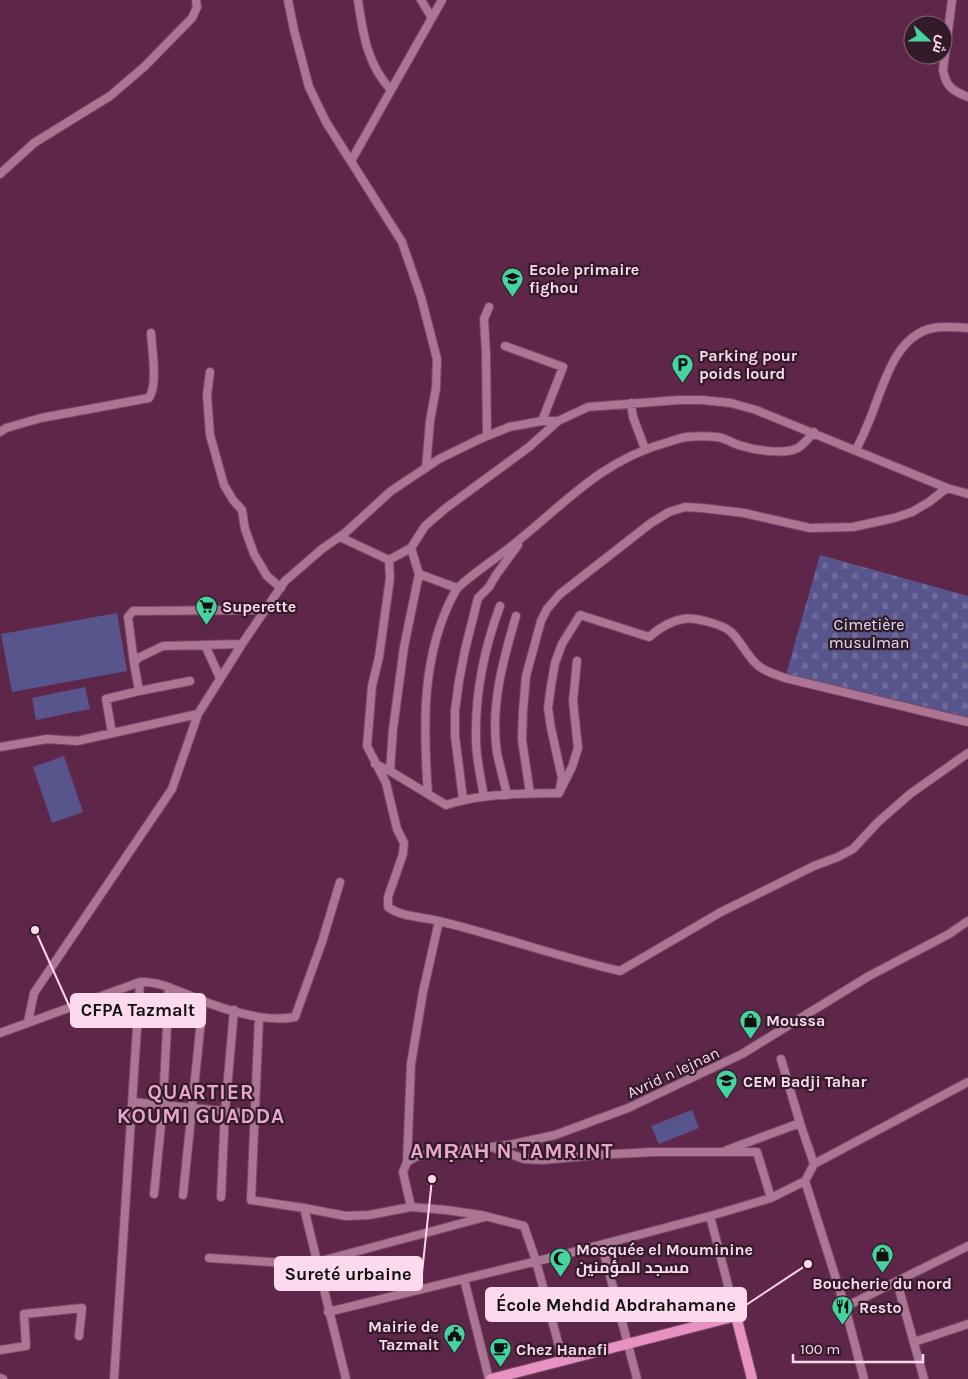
<svg xmlns="http://www.w3.org/2000/svg" width="968" height="1379" font-family="Karla,Cairo,sans-serif">
<style>
.cemetery{fill:url(#cemetery-stones)}
.pitch{fill:#57558b}
.lines{fill:none;stroke-linecap:round;stroke-linejoin:round}
.minor-casing{stroke:#7a4766;stroke-width:10}
.secondary-casing{stroke:#7a4766;stroke-width:12}
.minor{stroke:#ab7594;stroke-width:8}
.secondary{stroke:#e892c4;stroke-width:10}
.labels{text-anchor:middle;stroke-width:4.5;stroke-linejoin:round;paint-order:stroke}
.poi-label{font-size:16px;font-weight:bold;fill:#fcd9ec;stroke:#341b2a;text-anchor:start}
.park-label{font-size:16px;fill:#dfe0f6;stroke:#341b2a}
.street-label{font-size:16px;fill:#fcd9ec;stroke:#341b2a}
.district-label{font-size:21px;font-weight:bold;letter-spacing:1px;fill:#e9a6cc;stroke:#341b2a}
.leader{fill:none;stroke:#fcd9ec;stroke-width:2}
.callout-dot{fill:#fcd9ec;stroke:#341b2a;stroke-width:2}
.callout{fill:#fcd9ec;stroke:#fcd9ec;stroke-width:2}
.callout-label{font-size:18px;text-anchor:middle;font-weight:bold;fill:#111}
</style>
<defs>
<pattern id="cemetery-stones" width="16" height="16" patternUnits="userSpaceOnUse" patternTransform="scale(1.25)"><rect width="16" height="16" fill="#57558b"/><path d="M2 7V4a2 2 0 0 1 4 0v3zM10 15v-3a2 2 0 0 1 4 0v3z" fill="#706d9c"/></pattern>
</defs>
<rect width="100%" height="100%" fill="#5e2749"/>
<!-- cemetery -->
<path class="cemetery" d="M820,555L968,596V721L785,678Z"/>
<!-- pitch -->
<path class="pitch" d="M117,613L127,671L12,692L1,634Z
M85,687L90,709L36,720L32,698Z
M64,756L83,812L52,823L33,767Z
M692,1110L699,1128L659,1144L651,1126Z"/>
<g class="lines">
<defs>
<path id="minor" d="M288,0L294,30L309,87L326,122L402,242L421,297L437,359L436,388L430,421L426,468
M358,0C363,34 367,64 391,90
M421,0L432,18
M952,0L943,70C946,87 953,91 968,97
M351,161L442,0
M0,174L34,143L110,96L144,67L192,18L197,7L196,0
M505,346L563,367L542,421
M210,372L207,395L210,435L224,485L233,500L242,510L245,529L254,554L267,576L281,588
M631,403L633,417L645,449
M0,432L6,428L41,418L149,398C158,385 152,349 151,333
M487,436L486,353L484,319L489,307
M856,450C861,440 866,429 870,419C883,387 894,336 933,328C944,326 957,327 968,328
M340,537L389,560
M389,560L390,578L379,657L372,686L367,746L386,783L397,829L404,843L403,854L388,897V907C401,917 423,917 439,921C500,936 559,957 620,971L721,912L814,866L838,857L853,849L878,822L910,794L968,753
M389,560L411,548
M419,574L457,588
M205,645L220,678
M577,661L573,701L578,748L572,767L559,793L562,778L551,728L548,708L551,686L555,663L562,644L580,615L649,637C658,629 670,621 683,619C693,617 723,624 731,632C742,642 748,659 760,667C767,672 777,675 785,678L968,722
M134,663L128,617L133,611L266,610
M190,681L139,691L134,663L138,658L163,646L242,644
M112,733L106,699L139,691
M0,747L47,739L77,741L198,714L242,644L285,581L322,549L345,533L391,491L439,459L480,439L509,427L542,421H558L588,407L679,400H702L731,403L756,410L947,488L968,494
M375,764L390,771L446,805C482,793 522,794 559,793
M390,771L393,729L404,647L419,574L411,548L425,526L446,508L529,447L558,421
M530,793L522,740L523,711L526,676L541,621L547,609L560,594L651,523L669,512L685,507L702,508L744,513L810,528L853,527L894,518L912,512L929,502L947,488
M428,794C423,726 421,652 456,590C461,582 499,556 509,548C562,507 598,462 665,443C672,441 679,438 687,437C696,436 708,436 717,437C726,438 733,444 742,446C755,450 785,455 798,448C804,444 809,438 814,432
M507,795C504,781 500,767 497,753C490,707 503,660 516,616
M484,797C481,778 476,759 476,739C475,694 484,649 500,606
M463,799L455,736V711L459,681L465,650L478,598L489,587L496,575L518,545
M259,1018L251,1200L304,1208L346,1216L369,1215L411,1207L446,1210L481,1215L524,1226L536,1261L563,1361
M28,1022L34,993L172,789L198,714
M0,1033L140,982C160,981 180,992 198,999C225,1010 267,1023 295,1017L322,942L340,882
M781,1059L800,1123L814,1164
M132,1102L254,1114
M494,1148L524,1159L543,1160L596,1155L653,1152H757L771,1198
M727,1150L800,1123
M407,1162L411,1064L423,992L439,921
M154,1194L163,1105L169,987
M183,1195L203,1001
M221,1197L225,1112L234,1010
M411,1207L403,1172L407,1162L417,1156L508,1145L555,1135L628,1108L742,1054L869,976L949,934L968,921
M304,1208L346,1379
M710,1216L736,1316
M602,1245L637,1379
M209,1258L302,1264L317,1262L485,1217
M464,1279L489,1379
M897,1282L924,1379
M845,1307L968,1246
M328,1312L562,1255L710,1216L771,1198L805,1181
M914,1342L968,1324
M0,1350L26,1346L24,1314L82,1308L79,1336
M0,1378L3,1379
M114,1379L140,982
M864,1379L845,1307L805,1181L814,1164L968,1082"/>
<path id="secondary" d="M491,1379L736,1316L752,1379"/>
</defs>
<!-- minor casing -->
<use href="#minor" class="minor-casing"/>
<!-- secondary casing -->
<use href="#secondary" class="secondary-casing"/>
<!-- minor -->
<use href="#minor" class="minor"/>
<!-- secondary -->
<use href="#secondary" class="secondary"/>
</g>
<!-- icons -->
<defs>
<symbol id="school-pin" viewBox="-11 -11 22 30"><path d="M0 17L-7.5 6A9.5 9.5 0 1 1 7.5 6Z" fill="#44d49f" stroke="#341b2a"/><path d="M0-5L7-2L0 1L-7-2ZM-4 1L0 2.5L4 1V4Q0 6-4 4Z" fill="#111"/></symbol>
<symbol id="parking-pin" viewBox="-11 -11 22 30"><path d="M0 17L-7.5 6A9.5 9.5 0 1 1 7.5 6Z" fill="#44d49f" stroke="#341b2a"/><path d="M-3.5-5.5H1a3.5 3.5 0 0 1 0 7H-1V5.5H-3.5ZM-1-3.4V-.6H.8a1.4 1.4 0 0 0 0-2.8Z" fill="#111"/></symbol>
<symbol id="supermarket-pin" viewBox="-11 -11 22 30"><path d="M0 17L-7.5 6A9.5 9.5 0 1 1 7.5 6Z" fill="#44d49f" stroke="#341b2a"/><path d="M-6-5.5h2.5l.6 2H6L4.5 2H-2.5L-4.4-4H-6ZM-1.5 3.2a1.3 1.3 0 1 0 .1 0ZM3 3.2a1.3 1.3 0 1 0 .1 0Z" fill="#111"/></symbol>
<symbol id="shop-pin" viewBox="-11 -11 22 30"><path d="M0 17L-7.5 6A9.5 9.5 0 1 1 7.5 6Z" fill="#44d49f" stroke="#341b2a"/><path d="M-5-2.5h2.3a2.7 3.5 0 0 1 5.4 0H5L5.5 6h-11ZM-1.5-2.5h3a1.5 2.3 0 0 0-3 0Z" fill="#111"/></symbol>
<symbol id="mosque-pin" viewBox="-11 -11 22 30"><path d="M0 17L-7.5 6A9.5 9.5 0 1 1 7.5 6Z" fill="#44d49f" stroke="#341b2a"/><path d="M3.5-4.9A6 6 0 1 0 3.5 4.9A5 5 0 1 1 3.5-4.9Z" fill="#111"/></symbol>
<symbol id="restaurant-pin" viewBox="-11 -11 22 30"><path d="M0 17L-7.5 6A9.5 9.5 0 1 1 7.5 6Z" fill="#44d49f" stroke="#341b2a"/><path d="M-5-6h1v4h1v-4h1v4h1v-4h1v5L-1.5 .5V6h-2V.5L-5-1ZM5-6V6H3V1.5H1.5Q1.5-4 5-6Z" fill="#111"/></symbol>
<symbol id="civic-pin" viewBox="-11 -11 22 30"><path d="M0 17L-7.5 6A9.5 9.5 0 1 1 7.5 6Z" fill="#44d49f" stroke="#341b2a"/><path d="M-.6-6.5H3V-4.5H.6V-3L4-1V1h2V6H-6V1h2V-1L-.6-3ZM-1.2 2.5V6h2.4V2.5Z" fill="#111"/></symbol>
<symbol id="cafe-pin" viewBox="-11 -11 22 30"><path d="M0 17L-7.5 6A9.5 9.5 0 1 1 7.5 6Z" fill="#44d49f" stroke="#341b2a"/><path d="M-5.5-4.5H6V0H3Q3 3.5 0 3.5H-2.5Q-5.5 3.5-5.5 0ZM3-3.2v2h1.7v-2ZM-6 4.5H4V6H-6Z" fill="#111"/></symbol>
</defs>
<g fill-rule="evenodd">
<use href="#school-pin" x="500" y="266" width="25" height="34"/>
<use href="#parking-pin" x="670" y="352" width="25" height="34"/>
<use href="#supermarket-pin" x="194" y="594" width="25" height="34"/>
<use href="#shop-pin" x="738" y="1008" width="25" height="34"/>
<use href="#school-pin" x="714" y="1068" width="25" height="34"/>
<use href="#shop-pin" x="870" y="1242" width="25" height="34"/>
<use href="#mosque-pin" x="548" y="1246" width="25" height="34"/>
<use href="#restaurant-pin" x="830" y="1294" width="25" height="34"/>
<use href="#civic-pin" x="442" y="1322" width="25" height="34"/>
<use href="#cafe-pin" x="488" y="1336" width="25" height="34"/>
</g>
<g class="labels">
<!-- poi labels -->
<g class="poi-label">
<text x="529" y="275">Ecole primaire<tspan x="529" dy="18">fighou</tspan></text>
<text x="699" y="361">Parking pour<tspan x="699" dy="18">poids lourd</tspan></text>
<text x="222" y="612">Superette</text>
<text x="766" y="1026">Moussa</text>
<text x="743" y="1087">CEM Badji Tahar</text>
<text x="576" y="1255">Mosquée el Mouminine<tspan x="576" dy="18">مسجد المؤمنين</tspan></text>
<text x="882" y="1289" text-anchor="middle">Boucherie du nord</text>
<text x="859" y="1313">Resto</text>
<text x="439" y="1332" text-anchor="end">Mairie de<tspan x="439" dy="18">Tazmalt</tspan></text>
<text x="516" y="1355">Chez Hanafi</text>
</g>
<!-- park labels -->
<g class="park-label">
<text x="869" y="630">Cimetière<tspan x="869" dy="18">musulman</tspan></text>
</g>
<!-- street labels -->
<g class="street-label">
<text transform="translate(673 1072) rotate(-25)" y="6">Avrid n lejnan</text>
</g>
<!-- district labels -->
<g class="district-label">
<text x="201" y="1099">QUARTIER<tspan x="201" dy="24">KOUMI GUADDA</tspan></text>
<text x="512" y="1158">AMṚAḤ N TAMRINT</text>
</g>
</g>
<!-- callouts -->
<path class="leader" d="M35 930L71 1010M432 1179L422 1273M808 1264L746 1305"/>
<g class="callout-dot">
<circle cx="35" cy="930" r="5"/>
<circle cx="432" cy="1179" r="5"/>
<circle cx="808" cy="1264" r="5"/>
</g>
<g class="callout">
<rect x="71" y="994" width="134" height="33" rx="5"/>
<rect x="275" y="1257" width="147" height="33" rx="5"/>
<rect x="486" y="1288" width="260" height="33" rx="5"/>
</g>
<g class="callout-label">
<text x="138" y="1016">CFPA Tazmalt</text>
<text x="348" y="1280">Sureté urbaine</text>
<text x="616" y="1311">École Mehdid Abdrahamane</text>
</g>
<!-- north arrow -->
<g transform="translate(928 40) rotate(111)"><circle r="24" fill="#341b2a" stroke="#846778"/>
<path d="M0-4L9 19L0 12L-9 19Z" fill="#44d49f"/>
<text y="-8" font-size="14" font-weight="bold" text-anchor="middle" fill="#fcd9ec">ش</text>
</g>
<!-- scale -->
<path d="M793 1354v8h130v-8" fill="none" stroke="#fcd9ec" stroke-width="2.5"/>
<text x="800" y="1354" font-size="15" fill="#fcd9ec" stroke="#341b2a" stroke-width="4" paint-order="stroke">100 m</text>
</svg>
